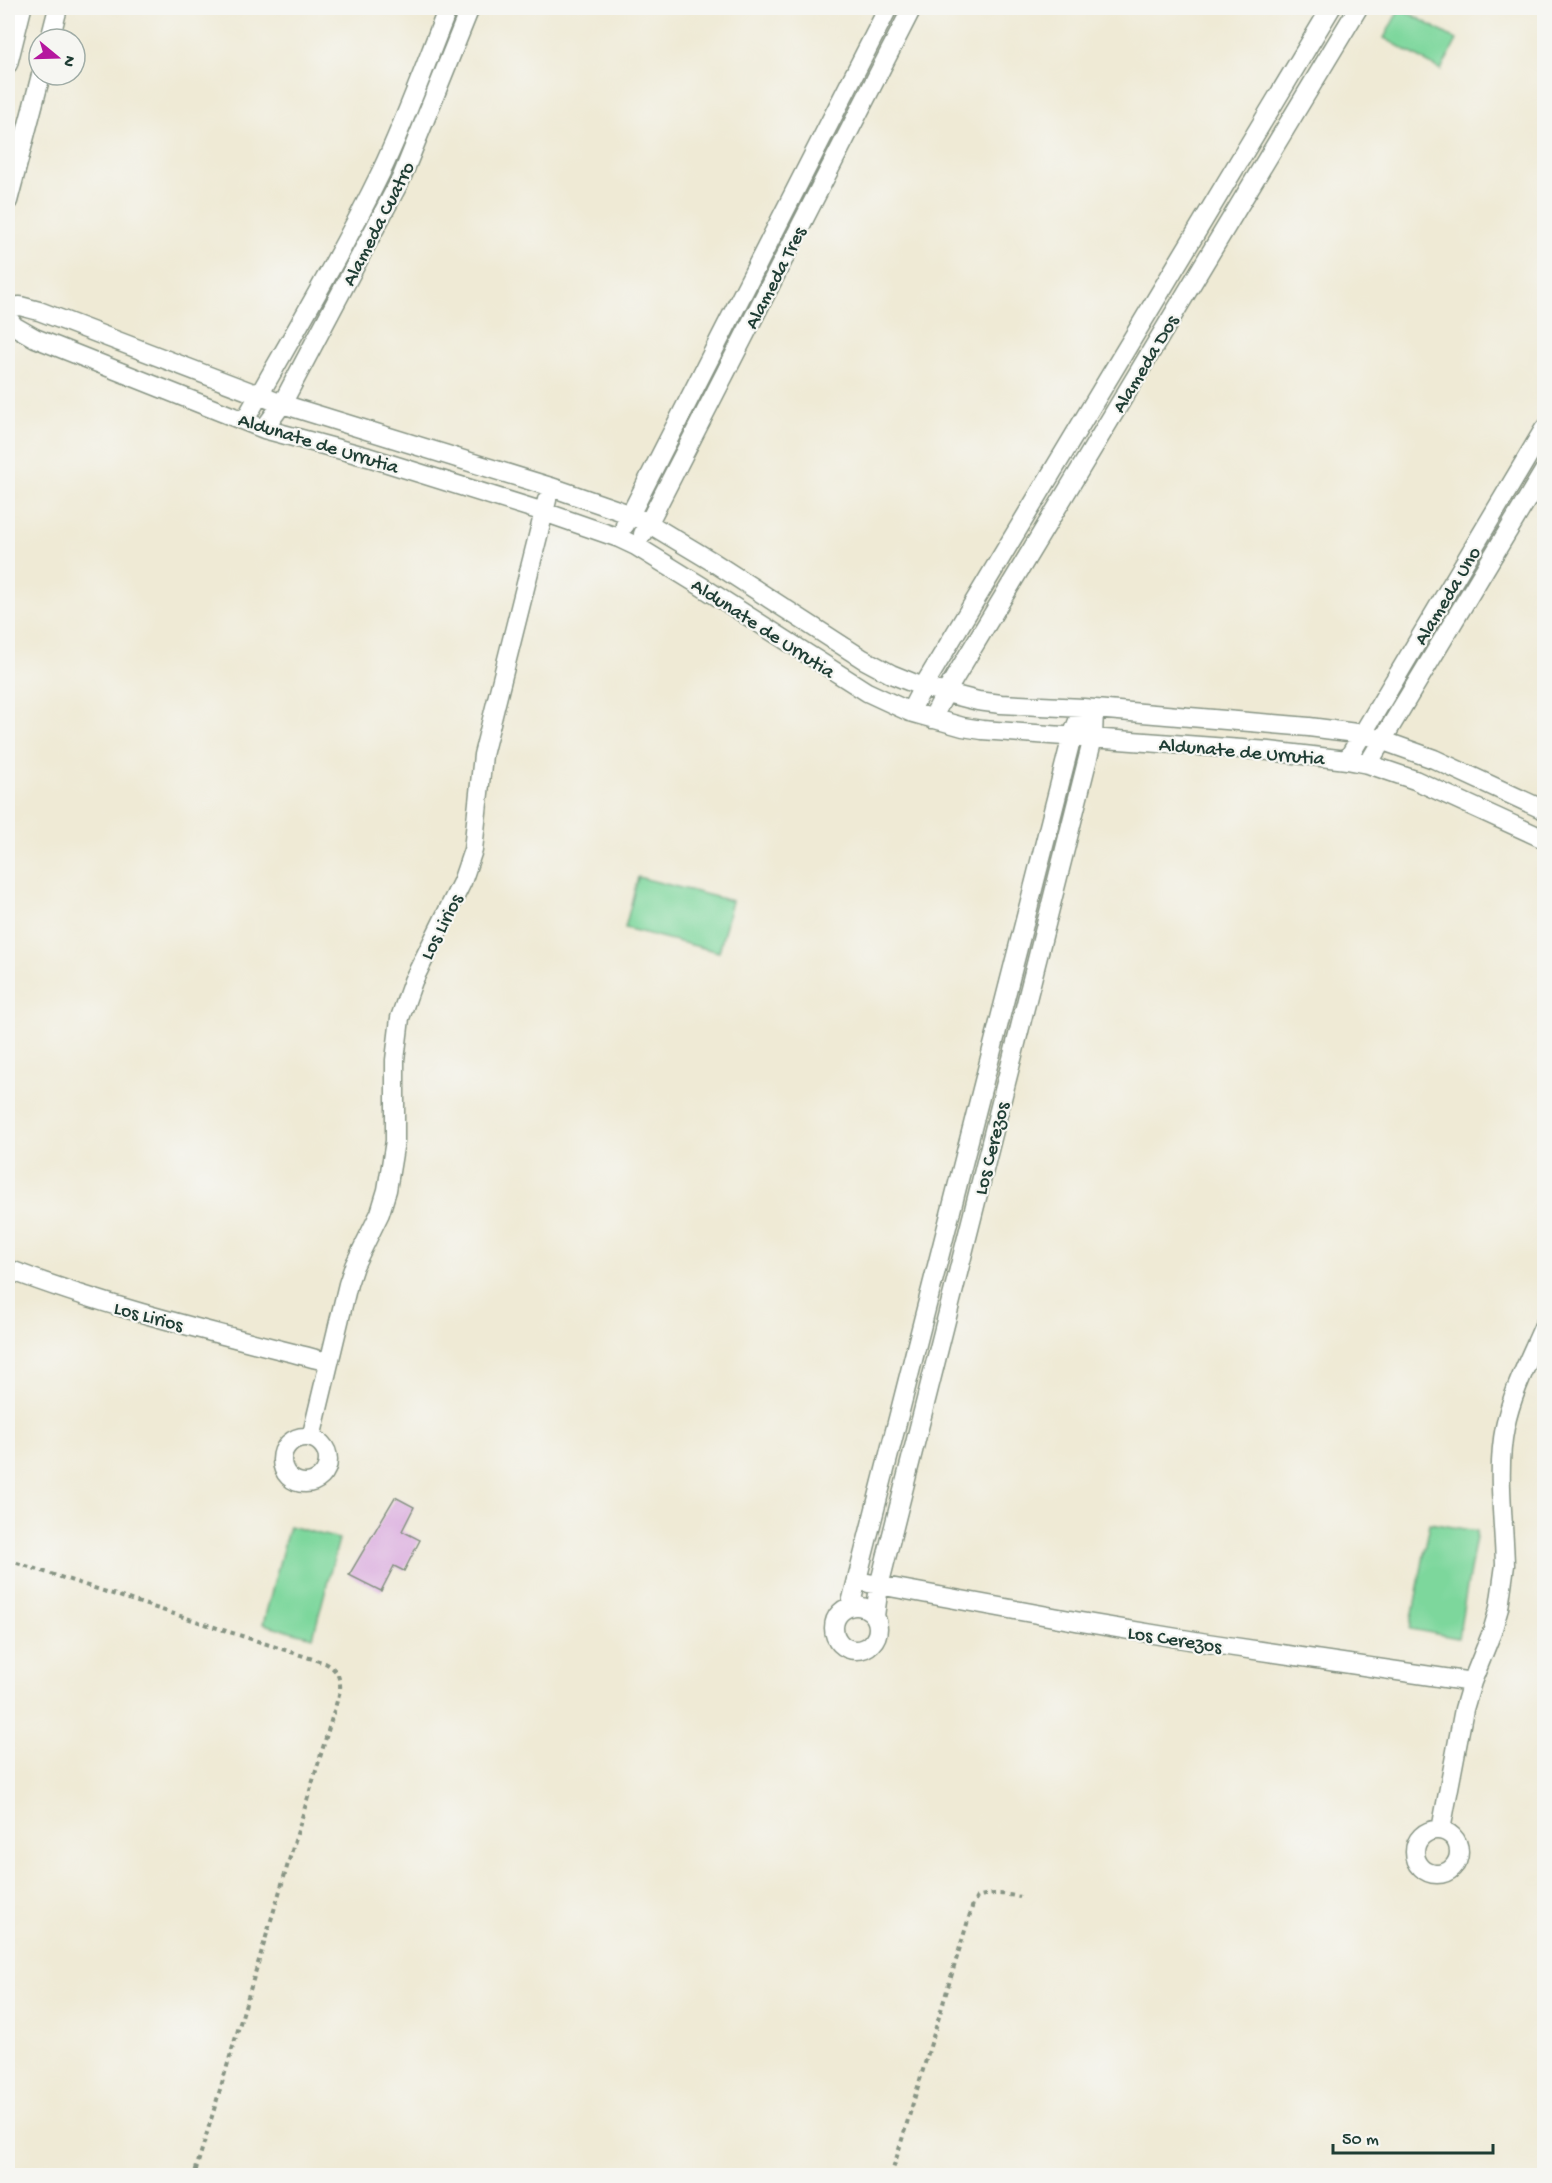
<svg xmlns="http://www.w3.org/2000/svg" width="1552" height="2183" font-family="'Gochi Hand',sans-serif">
<style>
.pitch{fill:#7dd79c;stroke:#4e8a68;stroke-width:1.5}
.building{fill:#d8a5dd}
.lines{fill:none;stroke-linecap:round;stroke-linejoin:round}
.street-casing{stroke:#879484;stroke-width:21}
.path{stroke:#879484;stroke-width:4;stroke-dasharray:4.5 4.5;stroke-linecap:butt}
.street{stroke:#fff;stroke-width:18}
.labels{text-anchor:middle;stroke-width:4.5;stroke-linejoin:round;paint-order:stroke}
.street-label{font-size:20px;fill:#1f3d34;stroke:#f6f6f2}
</style>
<rect width="100%" height="100%" fill="#f6f6f2"/>
<filter id="ink" filterUnits="userSpaceOnUse"><feTurbulence type="fractalNoise" baseFrequency=".0167" numOctaves="2"/><feDisplacementMap in="SourceGraphic" scale="12" xChannelSelector="R" yChannelSelector="G"/><feConvolveMatrix kernelMatrix="1 2 1 2 8 2 1 2 1" color-interpolation-filters="sRGB"/></filter>
<filter id="wash" filterUnits="userSpaceOnUse"><feTurbulence type="fractalNoise" baseFrequency=".008" numOctaves="4" result="noise"/><feDisplacementMap in="SourceGraphic" scale="24" xChannelSelector="R" yChannelSelector="G"/><feGaussianBlur stdDeviation="1.35" result="paint"/><feColorMatrix in="noise" values="0 0 0 0 0 0 0 0 0 0 0 0 0 0 0 0 0 1.4 0 .05"/><feComposite in="paint" operator="in"/></filter>
<g filter="url(#wash)">
<rect width="100%" height="100%" fill="#efead5"/>
<!-- pitch -->
<path class="pitch" d="M1400,8L1457,40L1441,70L1384,38Z
M638,877L732,901L719,952L625,928Z
M1430,1523L1477,1531L1458,1638L1410,1629Z
M289,1526L339,1539L313,1637L263,1624Z"/>
<g id="blocks">
<!-- building -->
<path class="building" d="M395,1497L414,1507L402,1531L420,1540L404,1571L394,1566L381,1591L349,1575Z"/>
</g>
</g>
<g filter="url(#ink)">
<use href="#blocks" fill-opacity="0" stroke="#879484" stroke-width="1.5"/>
<g class="lines">
<defs>
<path id="street" d="M50,39L58,8
M8,64L22,8
M8,201L41,75
M8,307L20,306L39,311L282,404L551,487L629,514L648,523L713,562L863,659L891,674L923,687L978,701L1001,704L1083,708L1309,727L1364,734L1434,759L1544,810
M8,318L14,326L35,338L264,429L368,457L544,512L619,538L636,546L701,586L867,692L910,712L963,727L982,730L1269,751L1347,760L1368,764L1415,780L1544,839
M245,420C291,338 340,257 381,172C406,119 426,63 448,8
M264,429L282,404L401,179L470,8
M625,525L888,8
M643,534L912,8
M910,712L923,687L1331,8
M932,719L946,692L1358,8
M1347,760L1544,429
M1368,764L1544,471
M8,1269C112,1309 220,1334 328,1362
M282 1460a23 23 0 1 1 46 0a23 23 0 1 1-46 0Z
M311,1438L348,1284L354,1266L380,1213L387,1190L395,1141V1060L400,1018L413,981L462,882L473,850L483,755L547,500
M868,1583L1081,1622L1207,1643L1472,1682
M834 1628a22 22 0 1 1 44 0a22 22 0 1 1-44 0Z
M850,1607L1072,736L1083,708
M875,1616L879,1586L1093,738L1094,709
M1415 1852a22 22 0 1 1 44 0a22 22 0 1 1-44 0Z
M1441,1830L1464,1709L1472,1682L1492,1632L1499,1608L1505,1565C1504,1521 1496,1470 1505,1427C1512,1392 1530,1358 1544,1325"/>
</defs>
<!-- street casing -->
<use href="#street" class="street-casing"/>
<!-- path -->
<path class="path" d="M8,1560L325,1663C337,1669 341,1678 340,1691L194,2176
M891,2176L973,1904L977,1897C991,1892 1006,1894 1020,1897"/>
<!-- street -->
<use href="#street" class="street"/>
</g>
</g>
<g class="labels">
<!-- street labels -->
<g class="street-label">
<text transform="translate(377 223) rotate(-63)" y="7">Alameda Cuatro</text>
<text transform="translate(774 277) rotate(-63)" y="7">Alameda Tres</text>
<text transform="translate(1144 363) rotate(-59)" y="7">Alameda Dos</text>
<text transform="translate(319 442) rotate(17)" y="7">Aldunate de Urrutia</text>
<text transform="translate(1446 595) rotate(-59)" y="7">Alameda Uno</text>
<text transform="translate(764 627) rotate(33)" y="7">Aldunate de Urrutia</text>
<text transform="translate(1242 750) rotate(5)" y="7">Aldunate de Urrutia</text>
<text transform="translate(440 926) rotate(-63)" y="7">Los Lirios</text>
<text transform="translate(990 1148) rotate(-76)" y="7">Los Cerezos</text>
<text transform="translate(149 1315) rotate(15)" y="7">Los Lirios</text>
<text transform="translate(1175 1638) rotate(9)" y="7">Los Cerezos</text>
</g>
</g>
<!-- margin -->
<rect width="1552" height="2183" fill="none" stroke="#f6f6f2" stroke-width="30"/>
<!-- north arrow -->
<g transform="translate(57 57) rotate(109)"><circle r="28" fill="#f6f6f2" stroke="#a0aca6" stroke-width="1.5"/>
<path d="M0-4.5L10 22L0 15L-10 22Z" fill="#b5179e"/>
<text y="-9" font-size="16" font-weight="bold" text-anchor="middle" fill="#1f3d34">N</text>
</g>
<!-- scale -->
<path d="M1333 2144v9h160v-9" fill="none" stroke="#1f3d34" stroke-width="3"/>
<text x="1342" y="2144" font-size="18" fill="#1f3d34" stroke="#f6f6f2" stroke-width="4.5" paint-order="stroke">50 m</text>
</svg>
